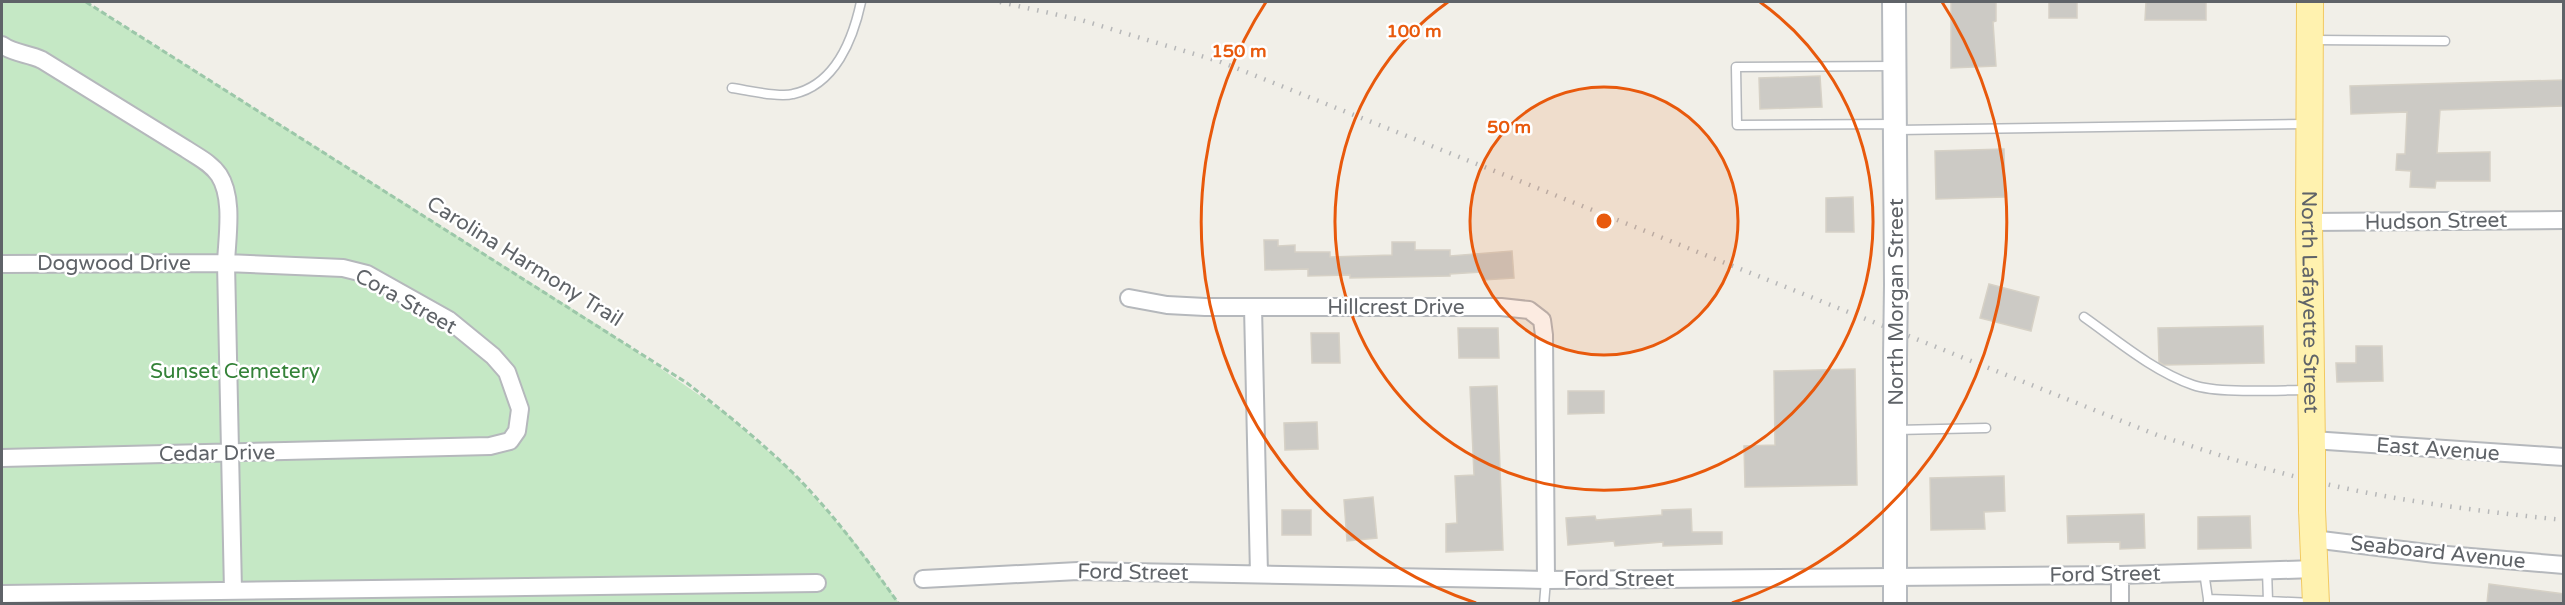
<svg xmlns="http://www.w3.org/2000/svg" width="2565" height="605" font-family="'Varela Round',sans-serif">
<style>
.green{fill:#c5e8c5}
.building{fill:#cccac5;stroke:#d6d1c6;stroke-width:1.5}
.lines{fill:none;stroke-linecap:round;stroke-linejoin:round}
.lane-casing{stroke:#b5b8bc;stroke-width:11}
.street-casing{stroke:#b5b8bc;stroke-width:20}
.secondary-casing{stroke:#b6babf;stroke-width:26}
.primary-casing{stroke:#f2c960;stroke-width:28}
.path{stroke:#9cc7a9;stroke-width:3;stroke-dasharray:6 3;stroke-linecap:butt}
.lane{stroke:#fff;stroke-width:8}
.street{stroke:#fff;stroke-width:16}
.secondary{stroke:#fff;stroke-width:22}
.primary{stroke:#fff2af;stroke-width:26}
.rail{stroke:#b6b7b8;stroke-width:4.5;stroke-dasharray:1.5 8;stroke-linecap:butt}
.secondary-bridge-casing{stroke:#b6babf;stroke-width:26;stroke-linecap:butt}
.primary-bridge-casing{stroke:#f2c960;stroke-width:28;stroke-linecap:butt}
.secondary-bridge{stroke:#fff;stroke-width:22}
.primary-bridge{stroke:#fff2af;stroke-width:26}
.ring{fill:none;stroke:#e8590c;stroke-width:3}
.labels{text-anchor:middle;stroke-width:5;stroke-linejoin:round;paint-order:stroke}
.street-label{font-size:21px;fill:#5f6368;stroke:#fff}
.park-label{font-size:21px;fill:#348238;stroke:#fff}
.centre{fill:#e8590c;stroke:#fff;stroke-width:3}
.ring-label{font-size:18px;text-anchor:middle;font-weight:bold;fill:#e8590c;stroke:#fff;stroke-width:5;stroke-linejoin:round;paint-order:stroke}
</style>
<rect width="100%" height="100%" fill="#f1efe8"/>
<!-- green -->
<path class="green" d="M2,2H86L601,327L725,413L792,472L852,539L899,603H2Z"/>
<!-- building -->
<path class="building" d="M1951,2H1996V21L1993,22L1996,66L1951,68Z
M2049,2H2077V18H2049Z
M2146,2H2206V20H2145Z
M1820,76L1822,107L1760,109L1759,78Z
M2564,80V106L2440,110L2437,153L2490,152V181H2436L2435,188L2410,187L2411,171L2396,170L2397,154H2405L2407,112L2351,114L2350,86Z
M2004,149L2005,197L1936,199L1935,151Z
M1853,197L1854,232H1826V198Z
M1264,240H1278V246L1295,245V252H1330V257L1392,255V242H1415V250H1450V256L1512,251L1514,278L1483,280L1482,272L1450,274V276L1350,278V275L1308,276V269L1265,270Z
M1989,284L2039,297L2031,331L1980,318Z
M2263,326L2264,363L2164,365L2159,362L2158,328Z
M1458,328H1498L1499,358H1459Z
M1311,333H1339L1340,363H1312Z
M2356,346H2382L2383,381L2337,382L2336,363H2356Z
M1855,369L1857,485L1745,487L1744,446L1775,445L1774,371Z
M1497,386L1503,550L1446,552V524L1457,523L1455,476L1474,475L1470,387Z
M1568,391H1604V413L1568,414Z
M1317,422L1318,449L1285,450L1284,423Z
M2004,476L2005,511L1984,512L1985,529L1931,530L1930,478Z
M1373,497L1377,538L1347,541L1344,500Z
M1691,509L1692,532H1722V544L1663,546V542L1615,546L1614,541L1568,545L1566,518L1595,516L1596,520L1662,515V510Z
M1282,510H1311V535H1282Z
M2144,514L2145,548L2120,549V542L2068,543L2067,516Z
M2250,516L2251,548L2198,549V517Z
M2489,584L2564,594V603H2487Z"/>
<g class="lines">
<defs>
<path id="lane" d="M2314,40L2445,41
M732,88C747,90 779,98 793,94C835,85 853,39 861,2
M1894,124L1737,125L1736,67L1895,66
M1897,130L2307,124
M2084,317C2118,341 2153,371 2193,385C2219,394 2278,390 2308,390
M1896,430L1986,428
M2204,572L2208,599
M1544,604L1546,580
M2208,604V599L2268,601L2267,570
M2269,604L2268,601L2312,603"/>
<path id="street" d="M2,45C14,54 28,53 42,60L186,149C198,157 211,163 219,175C234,198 227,237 226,263L233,591
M2309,222L2564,220
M2,264L226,263L343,268L367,274L449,320L493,356L507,372L520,409L517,431L510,441L490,446L2,458
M1129,298L1167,305L1205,307H1501L1529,310L1542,320L1544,335L1546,580
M1253,307L1259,574
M2312,440L2564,457
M2313,539L2435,554L2564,565
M923,579L1078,571L1546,580L2120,575L2315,569
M2,594L817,583
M2120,604V575"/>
<path id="secondary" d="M1894,2L1896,285
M1895,604V358"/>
<g id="primary">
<path id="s1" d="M2310,2L2309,222L2312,451"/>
<path d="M2312,510L2316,604"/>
</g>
</defs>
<!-- lane casing -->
<use href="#lane" class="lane-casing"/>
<!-- street casing -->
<use href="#street" class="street-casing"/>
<!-- secondary casing -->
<use href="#secondary" class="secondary-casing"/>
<!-- primary casing -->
<use href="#primary" class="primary-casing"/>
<!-- path -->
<path class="path" d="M86,2L687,383C723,411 759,440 792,472C832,512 866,558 899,604"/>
<!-- lane -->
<use href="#lane" class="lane"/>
<!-- street -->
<use href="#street" class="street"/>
<!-- secondary -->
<use href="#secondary" class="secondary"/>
<!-- primary -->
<use href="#primary" class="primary"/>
<!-- rail -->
<path class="rail" d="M1000,2L1081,20L1221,62L2157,435C2195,447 2232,460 2271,470C2366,497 2465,510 2564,520"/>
<defs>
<path id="secondary-bridge" d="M1895,358L1896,285"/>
<path id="primary-bridge" d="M2312,451V510"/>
</defs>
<!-- secondary-bridge casing -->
<use href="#secondary-bridge" class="secondary-bridge-casing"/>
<!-- primary-bridge casing -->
<use href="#primary-bridge" class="primary-bridge-casing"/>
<!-- secondary-bridge -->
<use href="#secondary-bridge" class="secondary-bridge"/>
<!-- primary-bridge -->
<use href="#primary-bridge" class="primary-bridge"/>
</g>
<!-- distance rings -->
<circle cx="1604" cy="221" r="134" fill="#e8590c" fill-opacity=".12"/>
<g class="ring">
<circle cx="1604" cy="221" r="134"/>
<path d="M1760 2A269 269 0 1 1 1448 2"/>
<path d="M1476 603A403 403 0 0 1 1266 2M1942 2A403 403 0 0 1 1732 603"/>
</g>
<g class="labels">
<!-- street labels -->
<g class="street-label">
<text transform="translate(2436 221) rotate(-1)" y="7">Hudson Street</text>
<text transform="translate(525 261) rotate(32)" y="7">Carolina Harmony Trail</text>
<text x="114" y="270">Dogwood Drive</text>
<text transform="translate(406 301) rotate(29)" y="7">Cora Street</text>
<text transform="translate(1896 302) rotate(-90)" y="7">North Morgan Street</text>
<text dy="7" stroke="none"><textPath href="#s1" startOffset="300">North Lafayette Street</textPath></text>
<text x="1396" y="314">Hillcrest Drive</text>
<text transform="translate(2438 449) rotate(4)" y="7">East Avenue</text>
<text transform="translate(217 453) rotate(-1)" y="7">Cedar Drive</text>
<text transform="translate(2438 552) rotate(6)" y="7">Seaboard Avenue</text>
<text transform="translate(1133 572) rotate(1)" y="7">Ford Street</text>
<text transform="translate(2105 574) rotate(-1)" y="7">Ford Street</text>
<text x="1619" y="586">Ford Street</text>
</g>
<!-- park labels -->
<g class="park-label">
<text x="235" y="378">Sunset Cemetery</text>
</g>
</g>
<circle cx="1604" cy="221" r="9" class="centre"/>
<g class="ring-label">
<text x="1414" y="37">100 m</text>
<text x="1239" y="57">150 m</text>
<text x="1509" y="133">50 m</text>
</g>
<!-- border -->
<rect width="2565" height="605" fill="none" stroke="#5f6368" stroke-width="6"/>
</svg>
